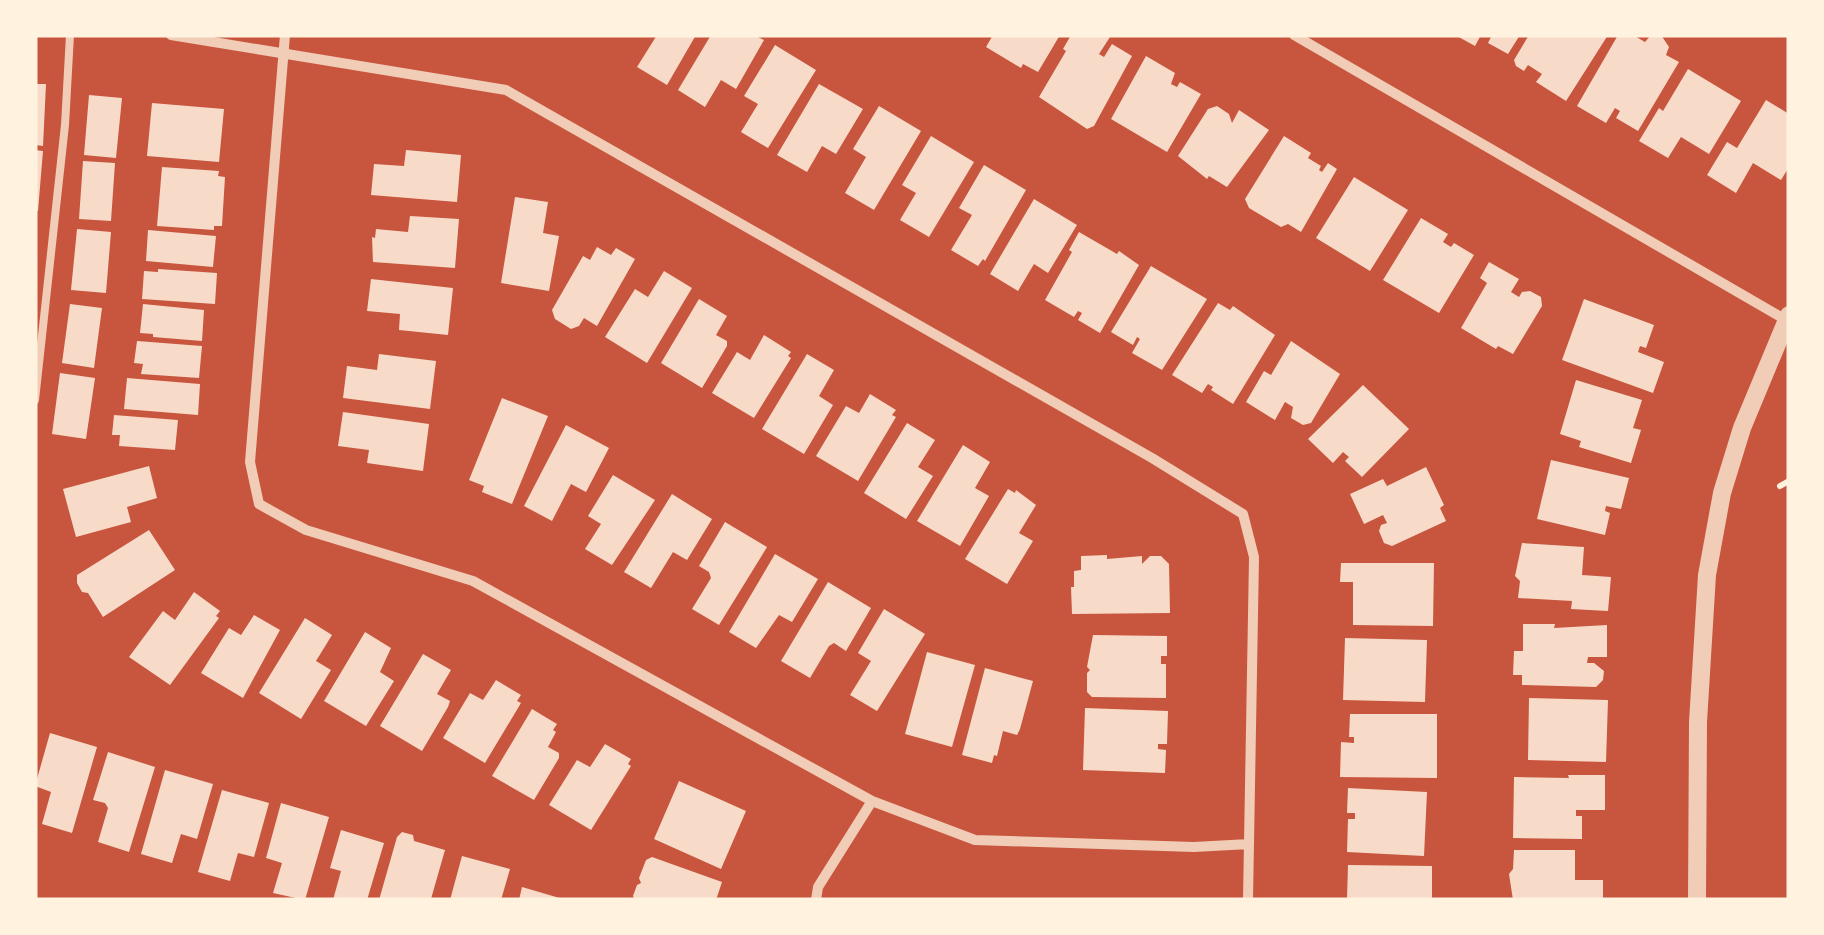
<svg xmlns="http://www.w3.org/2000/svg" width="1824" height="935" font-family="Montserrat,sans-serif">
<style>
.building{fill:#f7dbc8}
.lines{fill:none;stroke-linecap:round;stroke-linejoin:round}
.path{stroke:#fff3e0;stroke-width:6}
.service{stroke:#f1ccb7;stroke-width:8}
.minor{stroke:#f1ccb7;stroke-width:10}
.tertiary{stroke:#f1ccb7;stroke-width:18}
</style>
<rect width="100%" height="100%" fill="#c8553d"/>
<!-- building -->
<path class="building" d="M657,35H696L667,85L637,67Z
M711,35H754L764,40L736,89L721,80L705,107L678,90Z
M993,35H1060L1038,72L1023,64L1021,68L986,47Z
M1071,35H1107L1110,37L1099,54L1104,57L1112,44L1132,56L1094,126L1087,129L1039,97L1066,51L1063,49Z
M1455,35H1481L1475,46Z
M1492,35H1520L1508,54L1488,43Z
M1529,35H1608L1566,101L1536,82L1542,74L1528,65L1524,71L1516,66L1514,60Z
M1618,35H1633L1645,42L1651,35H1661L1669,47L1666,55L1679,62L1638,131L1616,118L1620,111L1615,108L1606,123L1577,106Z
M775,45L816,70L768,148L741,132L758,104L744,96Z
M1146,56L1175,73L1171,84L1177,87L1180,82L1201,94L1167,152L1111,119Z
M1688,69L1741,101L1709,154L1681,137L1668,158L1639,141L1659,108L1663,111Z
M35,84H46L43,146L35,145Z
M819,84L863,109L836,154L822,146L807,172L777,155Z
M89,95L122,98L116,158L84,155Z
M1766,100L1789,114V167L1781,180L1753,163L1736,193L1707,175L1727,142L1737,148Z
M152,103L224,109L219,162L147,156Z
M879,106L921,131L874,210L845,193L866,157L853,149Z
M1217,106L1229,114L1232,123L1239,110L1269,130L1227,187L1209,176L1207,179L1178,156L1208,109Z
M931,136L974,162L929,237L900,220L916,193L902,185Z
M1284,136L1311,153L1308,158L1321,166L1319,170L1322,172L1328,163L1337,169L1301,232L1288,224L1281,227L1249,208L1245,199Z
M35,150L43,151L38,211H35Z
M406,150L461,155L457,202L371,195L374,164L404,166Z
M83,161L115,163L111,221L79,219Z
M984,165L1026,190L985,261L983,259L978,266L951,250L972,215L959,208Z
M162,167L219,171L218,176L225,177L222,226H214V230L157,226Z
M1354,177L1408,210L1370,271L1316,238Z
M515,197L548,202L543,233L559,236L549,291L501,283Z
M1034,199L1077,225L1048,273L1034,264L1018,291L990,274Z
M410,216L459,219L455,268L373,262L372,237L375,238L376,229L408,232Z
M1421,218L1448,234L1443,242L1451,247L1454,243L1474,255L1439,313L1383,280Z
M77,229L111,232L106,293L71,290Z
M148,230L216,236L213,267L146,261Z
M1079,232L1117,254L1119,251L1139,265L1100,333L1078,320L1082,313L1078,311L1074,317L1045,300L1072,252L1069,250Z
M597,247L611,255L616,248L635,259L597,326L584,318L579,326L571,329L555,319L552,310L583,256L590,260Z
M1489,262L1519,279L1511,292L1519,297L1522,292L1530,291L1541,297L1542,306L1513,354L1498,346L1496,349L1461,328L1487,283L1480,278Z
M1151,266L1207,299L1162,370L1132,353L1140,339L1137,337L1133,345L1111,332Z
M158,269L217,273L215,304L142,299L144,271L158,272Z
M664,271L692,288L647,363L605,337L635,289L648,297Z
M371,279L453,288L448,335L399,330L400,314L367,311Z
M699,299L727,316L716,335L727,341V346L702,388L661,363Z
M1584,299L1654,325L1646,348L1640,346L1638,352L1664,362L1653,393L1562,360Z
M1218,303L1230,310L1233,306L1275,335L1233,404L1211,390L1213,387L1208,384L1202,393L1172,375Z
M70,304L102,308L94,368L62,363Z
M143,304L204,310L202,341L153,337V334L140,333Z
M764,335L791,352L788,356L791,358L754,418L712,393L737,352L750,360Z
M137,341L202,346L199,378L141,374L143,364L134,363Z
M1291,341L1340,374L1311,423L1303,425L1291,418L1293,407L1285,402L1275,420L1246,402L1264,371L1271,375Z
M379,354L436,361L430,409L343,398L347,366L377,370Z
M807,354L834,370L819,396L833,405L804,454L762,429Z
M60,373L95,378L86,439L52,434Z
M127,378L200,384L198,415L124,409Z
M1576,380L1642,400L1633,428L1641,430L1631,463L1579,447L1581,441L1560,434Z
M1363,385L1409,429L1362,477L1345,461L1349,457L1343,452L1333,463L1308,439Z
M870,394L896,410L892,415L896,417L858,481L816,456L846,406L859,413Z
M502,398L548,416L512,504L482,492L484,486L469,480Z
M343,412L429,424L423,471L367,463L369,450L338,446Z
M114,415L178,420L175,450L119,446L120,435H112Z
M907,423L935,440L918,467L933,476L906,519L864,493Z
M566,425L609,448L586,492L571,484L552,521L524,506Z
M963,445L990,462L975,488L989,496L960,546L917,521Z
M1551,460L1629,478L1621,509L1606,506L1605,511L1610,513L1605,535L1537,519Z
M149,466L157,498L127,507L131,522L76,537L63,489Z
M1426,467L1444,505L1440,508L1446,521L1392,546L1384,543L1379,531L1381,525L1387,523L1383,515L1364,524L1350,494L1383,479L1387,486Z
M613,475L655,500L612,565L585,549L601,524L588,516Z
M1008,489L1015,493L1016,490L1036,505L1019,533L1033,541L1007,584L965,559Z
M672,494L712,519L687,560L673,552L651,588L624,572Z
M725,522L767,547L719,625L692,609L711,578L709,572L699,566Z
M149,530L175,570L103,617L88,593L82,592L77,583V575Z
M1522,543L1584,547L1582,575L1611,577L1608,611L1571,609L1572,601L1518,598L1520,581L1515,576Z
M775,554L818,579L792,622L779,615L756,648L729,632Z
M1107,555V559L1142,556V564L1150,556H1161L1169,564L1170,613L1072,614L1071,587H1074V571L1081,570V556Z
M1341,563H1434L1433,626L1353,625V582H1340Z
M828,582L871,608L846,651L834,643L829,646L810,678L781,661Z
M194,592L220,611L216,616L219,618L170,685L129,657L163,611L175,620Z
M884,609L925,634L877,711L850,695L871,661L858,653Z
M254,615L280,630L243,698L201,673L229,628L241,635Z
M305,618L332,635L316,661L331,670L301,719L259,693Z
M1523,624H1555L1554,628L1607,625V657H1588L1587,663H1594L1604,671L1603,680L1596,687L1522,685V675H1513L1514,651H1523Z
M365,632L391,648L380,672L394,681L366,726L324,701Z
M1093,635L1167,636V656H1161V664H1166V698L1092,697L1087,692V673L1090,670L1087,667Z
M1345,638L1427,640L1425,702L1343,700Z
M927,652L975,665L952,747L905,734Z
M423,654L451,670L437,694L450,701L448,707L422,751L380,726Z
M985,668L1033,681L1020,729L1017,735L1003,731L997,756L994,755L992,763L962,755Z
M496,680L521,695L517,701L521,703L485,763L443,738L470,693L483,700Z
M1529,698L1608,700L1606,762L1528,760Z
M1085,708L1168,711L1167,744H1158V749L1166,750L1165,773L1083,770Z
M532,709L557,724L553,730L556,732L548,747L559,753V758L534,800L492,776Z
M1350,714H1437V778L1340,777L1341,742L1354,743V737H1349Z
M50,733L97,747L72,833L42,824L51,792L35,786Z
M605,744L631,759L628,764L631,766L591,830L549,805L577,760L590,767Z
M108,752L155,767L129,852L98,842L108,808L105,803L93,800Z
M165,770L213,784L197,839L181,834L172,863L141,854Z
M1568,775H1605V810H1576V816H1582V839L1513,838L1514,777L1569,778Z
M679,781L746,811L721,869L654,839Z
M1348,788L1427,792L1424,856L1347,852L1348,819H1355V813H1347Z
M222,790L269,803L254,857L238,853L230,881L198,872Z
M281,803L329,817L305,900L273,893L282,863L266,858Z
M341,830L384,843L367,900H333L341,871L330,868Z
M402,832L413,835L414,841L445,850L431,899L379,900L397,837Z
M1514,850H1575V880H1603V900H1513L1509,874L1513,869Z
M462,856L510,869L501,900H450Z
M652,857L722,882L716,900H635L633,896L637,885L641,883L639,878L646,860Z
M1348,865L1432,866V900H1351L1347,898Z
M522,887L563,899V900H519Z"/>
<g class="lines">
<!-- path -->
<path class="path" d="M1780,486L1789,481"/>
<!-- service -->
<path class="service" d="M35,400L65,125L70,35"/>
<!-- minor -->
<path class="minor" d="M171,35L506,90L1152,458L1243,514L1254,557L1248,900
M285,35L250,462L259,504L306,530L473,581L872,801L975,840L1194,847L1249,844
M1294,35L1786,320
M816,900L818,887L872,801"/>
<!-- tertiary -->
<path class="tertiary" d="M1697,900L1698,722L1707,575L1722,493L1742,428L1789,315"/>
</g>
<!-- border -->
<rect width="1824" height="935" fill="none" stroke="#fff3e0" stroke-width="75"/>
</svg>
